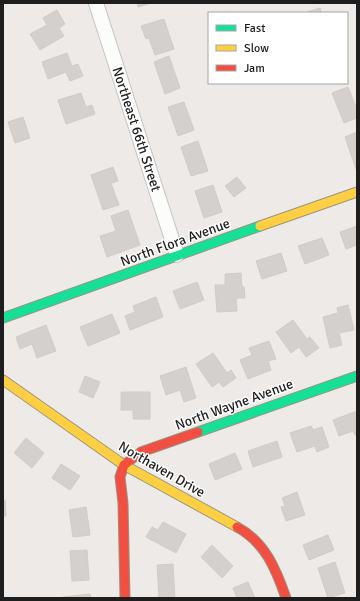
<svg xmlns="http://www.w3.org/2000/svg" width="360" height="601" font-family="Signika,sans-serif">
<style>
.building{fill:#d3d0ce;stroke:#d0ccc8}
.lines{fill:none;stroke-linecap:round;stroke-linejoin:round}
.street-casing{stroke:#c5c4c3;stroke-width:16}
.fast-casing{stroke:#97967e;stroke-width:11}
.slow-casing{stroke:#97967e;stroke-width:11}
.jam-casing{stroke:#97967e;stroke-width:11}
.street{stroke:#fcfcfb;stroke-width:14}
.fast{stroke:#16e098;stroke-width:9}
.slow{stroke:#ffcf43;stroke-width:9}
.jam{stroke:#f24e42;stroke-width:9}
.labels{text-anchor:middle;stroke-width:3;stroke-linejoin:round;paint-order:stroke}
.street-label{font-size:14px;fill:#1e1e1e;stroke:#fff}
</style>
<rect width="100%" height="100%" fill="#edeae7"/>
<!-- building -->
<path class="building" d="M137,3H151L138,7Z
M320,8L322,13H304Z
M57,10L65,24L59,28L64,36L40,50L30,34L47,25L43,18Z
M164,19L174,49L155,55L149,38L146,39L141,26Z
M67,53L72,66L78,64L83,76L70,81L66,72L48,79L42,62Z
M169,56L180,88L165,94L154,62Z
M348,87L357,110V118L344,123L332,93Z
M81,93L86,107L92,105L95,114L66,124L58,100Z
M184,102L194,130L178,136L168,107Z
M23,117L30,138L15,143L8,122Z
M357,132V169H356L345,137Z
M198,141L208,171L191,176L181,147Z
M113,167L118,181L111,183L119,205L103,210L91,175Z
M237,177L246,188L234,197L225,186Z
M213,185L222,212L204,218L195,191Z
M128,210L140,245L107,257L100,236L116,231L111,216Z
M357,226V245L346,249L340,232Z
M322,238L329,255L305,264L298,246Z
M281,253L287,271L262,279L256,261Z
M241,273L242,287H244L245,298H236L237,311L217,312L215,285H225V274Z
M197,282L204,300L180,309L173,291Z
M156,297L163,317L130,330L125,316L135,312L133,306Z
M348,305L354,330L339,333L342,345L330,348L323,317L338,313L337,308Z
M112,314L120,333L88,346L80,327Z
M293,320L307,339L310,337L319,348L306,357L299,347L291,353L276,332Z
M46,325L56,351L37,358L32,344L20,349L16,337Z
M269,341L276,359L268,361L271,370L248,379L240,360L252,355L249,348Z
M213,353L227,373L231,370L236,378L223,387L219,382L212,387L196,364Z
M186,367L196,398L184,402L180,390L166,395L160,376Z
M85,376L100,382L93,398L79,392Z
M121,392H150V419H133V410H121Z
M357,411V434L355,435L353,431L339,436L333,420Z
M311,426L313,430L322,427L329,447L317,452L315,446L297,452L290,433Z
M26,438L44,453L32,468L14,453Z
M277,441L282,457L253,467L248,451Z
M235,453L242,469L215,480L209,464Z
M61,464L80,476L70,490L52,478Z
M297,492L305,515L286,521L281,507L285,506L282,498Z
M3,500H5L6,516H3Z
M86,507L90,535L73,537L69,510Z
M163,522L186,534L176,553L146,537L152,527L158,530Z
M328,535L334,550L309,560L303,545Z
M212,545L233,566L222,578L201,557Z
M87,550L89,580L72,581L70,551Z
M335,562L345,593L328,598L318,568Z
M173,564L175,598H159L157,565Z
M248,582L255,598H237L233,588Z
M90,594L91,598H63V597Z"/>
<g class="lines">
<defs>
<path id="street" d="M96,3L177,255"/>
<path id="fast" d="M3,318L260,226
M198,432L357,376"/>
<path id="slow" d="M260,226L357,192
M3,380L124,465L237,527"/>
<path id="jam" d="M237,527C265,542 276,569 286,598
M125,598L123,503L120,477L124,465L141,452L198,432"/>
</defs>
<!-- street casing -->
<use href="#street" class="street-casing"/>
<!-- fast casing -->
<use href="#fast" class="fast-casing"/>
<!-- slow casing -->
<use href="#slow" class="slow-casing"/>
<!-- jam casing -->
<use href="#jam" class="jam-casing"/>
<!-- street -->
<use href="#street" class="street"/>
<!-- fast -->
<use href="#fast" class="fast"/>
<!-- slow -->
<use href="#slow" class="slow"/>
<!-- jam -->
<use href="#jam" class="jam"/>
</g>
<g class="labels">
<!-- street labels -->
<g class="street-label">
<text transform="translate(137 129) rotate(72)" y="5">Northeast 66th Street</text>
<text transform="translate(175 242) rotate(-20)" y="5">North Flora Avenue</text>
<text transform="translate(234 404) rotate(-20)" y="5">North Wayne Avenue</text>
<text transform="translate(162 469) rotate(30)" y="5">Northaven Drive</text>
</g>
</g>
<!-- border -->
<rect width="360" height="601" fill="none" stroke="#1e1e1e" stroke-width="8"/>
<!-- legend -->
<rect x="208" y="12" width="140" height="72" fill="#ffffff" stroke="#a5a5a5"/>
<rect x="216" y="25" width="20" height="6" fill="#16e098" stroke="#a5a5a5"/>
<text x="244" y="32" font-size="12" fill="#1e1e1e">Fast</text>
<rect x="216" y="45" width="20" height="6" fill="#ffcf43" stroke="#a5a5a5"/>
<text x="244" y="52" font-size="12" fill="#1e1e1e">Slow</text>
<rect x="216" y="65" width="20" height="6" fill="#f24e42" stroke="#a5a5a5"/>
<text x="244" y="72" font-size="12" fill="#1e1e1e">Jam</text>
</svg>
